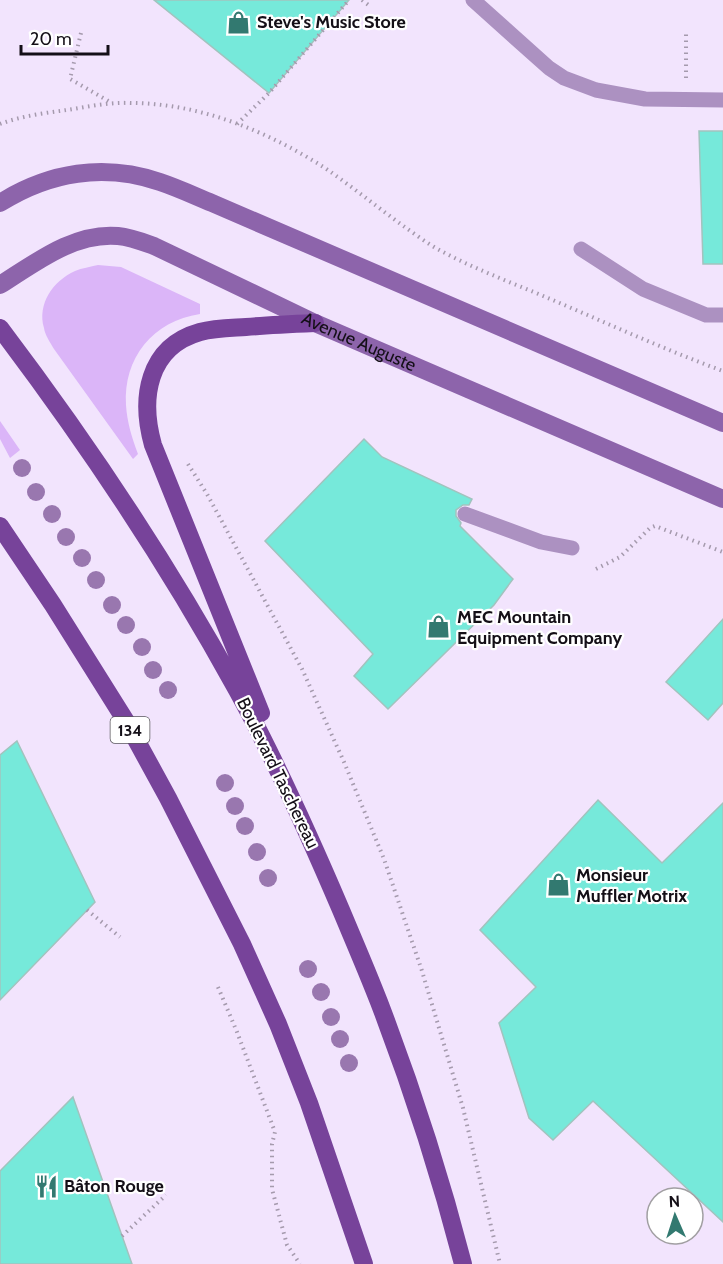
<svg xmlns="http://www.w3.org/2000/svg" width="723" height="1264" font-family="Cabin,sans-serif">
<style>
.green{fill:#dbb5f8}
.building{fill:#76e9da;stroke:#a2c3be;stroke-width:1.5}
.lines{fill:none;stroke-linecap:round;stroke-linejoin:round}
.path{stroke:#a59aad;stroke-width:4;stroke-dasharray:1.5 4.5;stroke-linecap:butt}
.lane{stroke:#ac91c1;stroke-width:15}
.secondary{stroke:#8d64ab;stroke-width:18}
.primary{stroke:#77439a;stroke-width:18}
.tree{fill:#9977af}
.labels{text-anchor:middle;stroke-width:4.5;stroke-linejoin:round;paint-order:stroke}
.shield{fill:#fff;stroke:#5a575d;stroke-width:1.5}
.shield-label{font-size:16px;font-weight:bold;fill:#140f17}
.poi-label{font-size:18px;font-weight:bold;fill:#140f17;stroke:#fff;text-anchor:start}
.street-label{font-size:18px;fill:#140f17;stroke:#fff}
</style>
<rect width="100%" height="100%" fill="#f2e4fd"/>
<!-- green -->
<path class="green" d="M98,265L121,267L200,304V314C153,321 123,358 126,405C127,422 132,438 138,454L133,459L54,349C50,342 45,335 44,328C37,304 53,281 75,271C82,268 90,267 98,265Z
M0,421L20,450L10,458L0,439Z"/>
<!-- building -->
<path class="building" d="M154,0H349L269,93Z
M699,131H723V264H703Z
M364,439L382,457L472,499L469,505H463L456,510V516L461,523L460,526L513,579L494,605L388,709L354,676L373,654L265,541Z
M723,619V703L708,720L666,682Z
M17,741L95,902L0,1000V755Z
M598,800L662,863L723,803V1222L593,1101L553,1140L529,1118L499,1023L536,987L480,930Z
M73,1097L132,1264H0V1171Z"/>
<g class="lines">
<!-- path -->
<path class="path" d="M362,0L371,7
M81,33L70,79L112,103
M686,78V31
M0,124C21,116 45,113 67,110C87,107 108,102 130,103C199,103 267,131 325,168C351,186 376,206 402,225C415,234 429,245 443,252C479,271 518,285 555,301C611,325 666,350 723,371
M237,124L269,93L349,0
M188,464L207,494L302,669L344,762L384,859L422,971L463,1108L500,1264
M596,569L620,557L650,528L655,526L723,552
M87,910L120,937
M218,987L237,1032L275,1132L272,1144V1189L287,1245L300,1264
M122,1236L166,1195"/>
<!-- lane -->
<path class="lane" d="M473,0L549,68L564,78L596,90L645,99L723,100
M581,249L643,289L706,315H723
M465,514L541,542L572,548"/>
<!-- secondary -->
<g class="secondary">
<path d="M0,203C49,172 104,163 160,182C178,188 195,196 212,203L723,423"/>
<path id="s1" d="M0,285C35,263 74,232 118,236C130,237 143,242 154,246L315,323L723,499"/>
</g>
<!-- primary -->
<path class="primary" d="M0,328C87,443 168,564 237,690C276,761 309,835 341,910C354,941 367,971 379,1002C412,1088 440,1175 463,1264
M0,526L53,605L127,723L168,798L242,944L278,1024L309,1103L364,1264
M261,713L153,445C140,399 147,347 200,332C215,328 231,328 246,327C269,325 292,324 315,323"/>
</g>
<!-- trees -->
<g class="tree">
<circle cx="22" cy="468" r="9"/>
<circle cx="36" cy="492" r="9"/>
<circle cx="52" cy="514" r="9"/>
<circle cx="66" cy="537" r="9"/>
<circle cx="82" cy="558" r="9"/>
<circle cx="96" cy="580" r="9"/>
<circle cx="112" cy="605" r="9"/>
<circle cx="126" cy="625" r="9"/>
<circle cx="142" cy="647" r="9"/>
<circle cx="153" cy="670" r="9"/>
<circle cx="168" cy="690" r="9"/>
<circle cx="225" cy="783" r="9"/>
<circle cx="235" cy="806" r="9"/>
<circle cx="245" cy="826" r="9"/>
<circle cx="257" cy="852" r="9"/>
<circle cx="268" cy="878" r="9"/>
<circle cx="308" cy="969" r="9"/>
<circle cx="321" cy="992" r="9"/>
<circle cx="331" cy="1017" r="9"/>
<circle cx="340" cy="1039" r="9"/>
<circle cx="349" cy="1063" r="9"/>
</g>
<!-- icons -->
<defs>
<symbol id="shop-bare" viewBox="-9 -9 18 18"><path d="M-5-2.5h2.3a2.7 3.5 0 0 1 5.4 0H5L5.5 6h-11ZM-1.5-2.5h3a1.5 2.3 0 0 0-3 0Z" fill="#327970" stroke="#fff" stroke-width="2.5" paint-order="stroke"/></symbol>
<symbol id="restaurant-bare" viewBox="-9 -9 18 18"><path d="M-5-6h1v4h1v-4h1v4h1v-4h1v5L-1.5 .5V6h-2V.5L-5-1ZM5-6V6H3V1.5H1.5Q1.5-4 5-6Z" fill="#327970" stroke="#fff" stroke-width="2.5" paint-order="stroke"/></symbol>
</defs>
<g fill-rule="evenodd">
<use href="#shop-bare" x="222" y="6" width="33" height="33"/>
<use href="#shop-bare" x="422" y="610" width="33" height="33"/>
<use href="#shop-bare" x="542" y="868" width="33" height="33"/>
<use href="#restaurant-bare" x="30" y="1170" width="33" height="33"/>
</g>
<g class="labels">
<!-- shield labels -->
<rect class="shield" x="110.5" y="717" width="39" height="26" rx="4.5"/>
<g class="shield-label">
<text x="130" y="736">134</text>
</g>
<!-- poi labels -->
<g class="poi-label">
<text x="257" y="28">Steve's Music Store</text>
<text x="457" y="623">MEC Mountain<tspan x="457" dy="21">Equipment Company</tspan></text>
<text x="576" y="881">Monsieur<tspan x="576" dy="21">Muffler Motrix</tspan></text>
<text x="64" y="1192">Bâton Rouge</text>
</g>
<!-- street labels -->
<g class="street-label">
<text dy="6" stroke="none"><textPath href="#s1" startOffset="394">Avenue Auguste</textPath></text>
<text transform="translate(278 773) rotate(64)" y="6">Boulevard Taschereau</text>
</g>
</g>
<!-- north arrow -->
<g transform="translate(675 1216) rotate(357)"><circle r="28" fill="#ffffff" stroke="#a19fa2" stroke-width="1.5"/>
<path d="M0-4.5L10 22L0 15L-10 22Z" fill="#327970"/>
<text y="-9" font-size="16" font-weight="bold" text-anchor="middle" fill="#140f17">N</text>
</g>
<!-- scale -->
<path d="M21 45v9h87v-9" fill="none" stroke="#140f17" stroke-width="3"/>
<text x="30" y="45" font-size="18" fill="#140f17" stroke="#ffffff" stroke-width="4.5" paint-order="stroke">20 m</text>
</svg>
